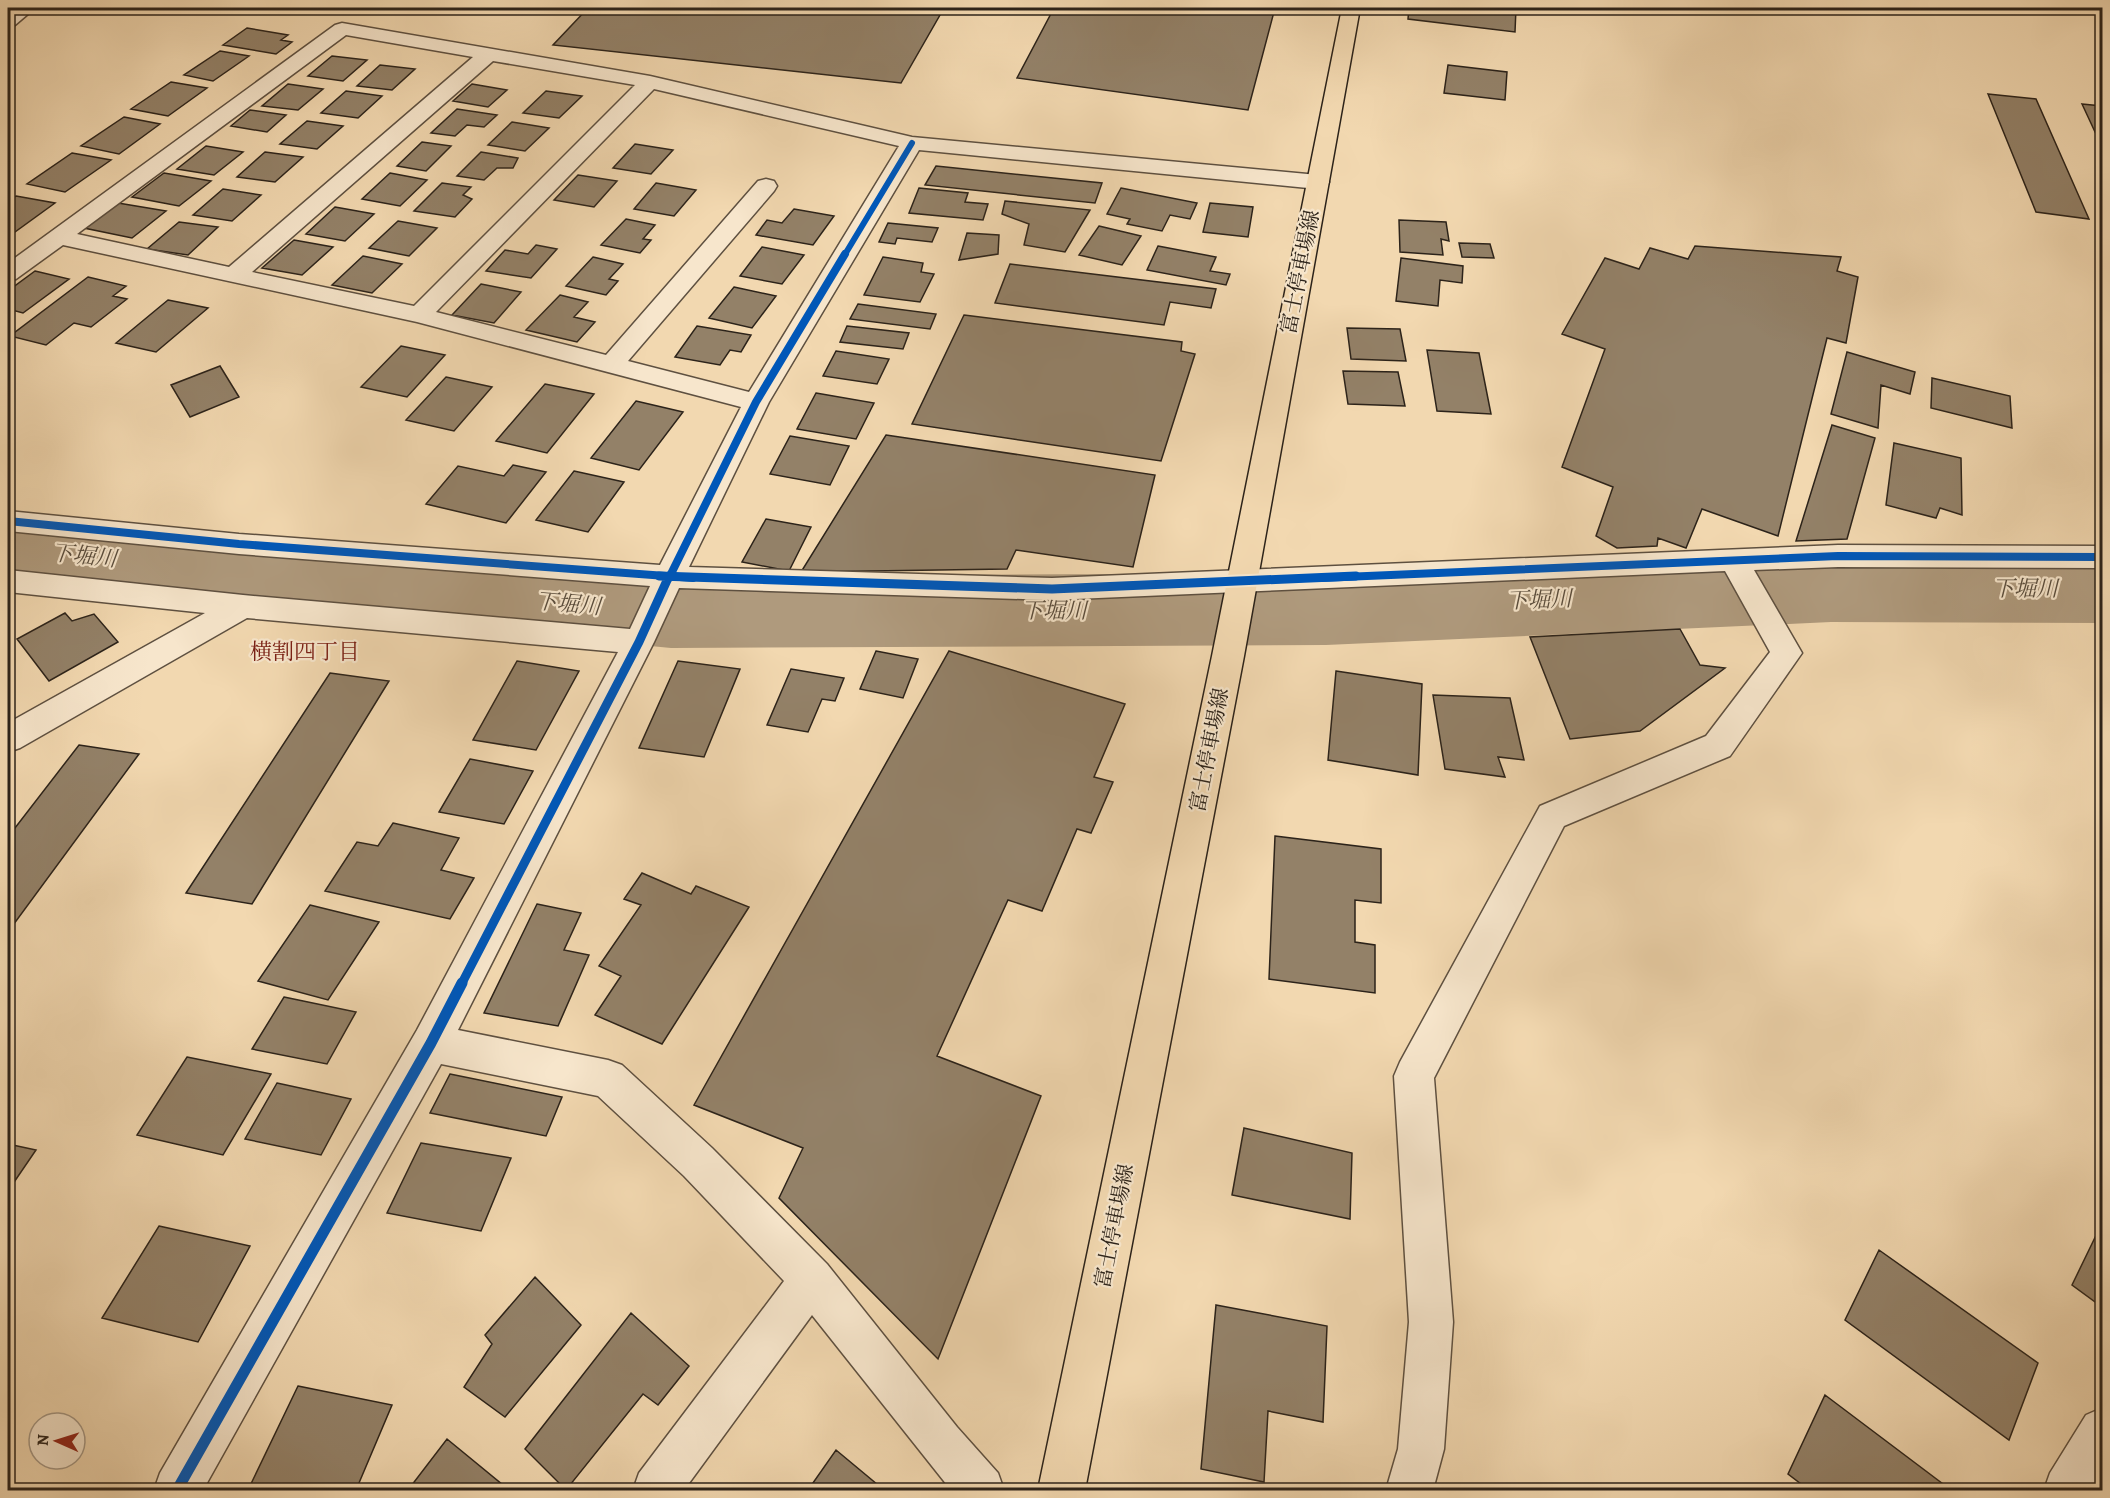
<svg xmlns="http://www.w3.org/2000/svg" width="2110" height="1498" font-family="Alegreya,'Noto Serif JP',serif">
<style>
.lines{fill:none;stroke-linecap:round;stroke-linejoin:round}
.river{fill:#af9a7d;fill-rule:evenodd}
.building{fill:#938168;stroke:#2c231a;stroke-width:1.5}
.minor-casing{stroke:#5e5040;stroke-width:3}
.major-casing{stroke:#2c231a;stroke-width:3}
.minor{fill:#f7e6cc;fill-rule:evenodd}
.major{fill:#f2d8b0;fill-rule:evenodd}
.cycleway-far3-casing{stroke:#f7e6cc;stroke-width:8}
.cycleway-far2-casing{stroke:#f7e6cc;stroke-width:10}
.cycleway-far1-casing{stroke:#f7e6cc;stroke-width:13}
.cycleway-casing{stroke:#f7e6cc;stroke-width:15}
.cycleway-far3{stroke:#0057b8;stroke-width:6}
.cycleway-far2{stroke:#0057b8;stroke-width:8}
.cycleway-far1{stroke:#0057b8;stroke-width:9}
.cycleway{stroke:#0057b8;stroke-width:11}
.labels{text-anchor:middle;stroke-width:4.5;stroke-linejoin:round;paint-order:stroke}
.street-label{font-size:21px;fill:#2c231a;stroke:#f7e6cc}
.water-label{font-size:22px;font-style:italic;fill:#5a4d3d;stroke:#f7e6cc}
.neighbourhood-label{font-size:22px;fill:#7a1f14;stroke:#f7e6cc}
</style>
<rect width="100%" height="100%" fill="#f2d8b0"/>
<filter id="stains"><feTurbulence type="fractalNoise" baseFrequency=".00333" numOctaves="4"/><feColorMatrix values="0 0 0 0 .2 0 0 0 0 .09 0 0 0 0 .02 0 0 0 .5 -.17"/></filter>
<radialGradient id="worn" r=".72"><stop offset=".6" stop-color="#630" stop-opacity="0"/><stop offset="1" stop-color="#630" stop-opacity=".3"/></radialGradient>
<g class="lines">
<!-- river -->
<path class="river" d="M8,513L318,546L671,576L1326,573L1831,552L2102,553V623L1831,622L1326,645L671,648L318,614L8,579Z"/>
</g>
<!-- building -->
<path class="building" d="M588,8H944L901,83L553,45Z
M1054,8H1275L1248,110L1017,78Z
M1409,8H1516L1515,32L1408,19Z
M247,28L288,35L281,40L292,42L276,54L223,45Z
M220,51L249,56L213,81L184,75Z
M332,56L367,60L343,81L308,76Z
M380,65L415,69L392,90L357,86Z
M1448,65L1507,72L1505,100L1444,93Z
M171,82L207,88L168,116L131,109Z
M288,84L323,89L298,110L262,106Z
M472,84L507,90L488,107L453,101Z
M346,91L382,96L358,118L321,113Z
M546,91L582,96L559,118L523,113Z
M1988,94L2036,99L2089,219L2036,212Z
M2082,104L2102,106V147Z
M457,109L497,115L484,127L467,125L455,136L431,133Z
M250,110L286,115L267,132L231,126Z
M124,117L160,124L119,154L81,146Z
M307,121L343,126L317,149L280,144Z
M512,122L549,128L525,151L488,145Z
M422,142L451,146L426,171L397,166Z
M635,144L673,150L651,174L613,168Z
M206,146L243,152L214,175L177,169Z
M265,152L303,157L275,182L237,177Z
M481,152L518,158L513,168H497L484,180L457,176Z
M72,153L111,160L65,192L27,184Z
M936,166L1102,183L1095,203L925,185Z
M164,173L211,181L179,206L132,197Z
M390,173L427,180L400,206L362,199Z
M578,175L617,181L594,207L554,200Z
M442,183L471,187L463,195L472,199L455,217L414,211Z
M656,183L696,190L674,216L634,209Z
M919,188L968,193L965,202L988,204L983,220L909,213Z
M1121,188L1197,203L1190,219L1170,215L1162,231L1127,224L1130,219L1107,214Z
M223,189L261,195L232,221L193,215Z
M16,196L55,203L8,237V202Z
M1005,201L1090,210L1065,252L1024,245L1029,224L1002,214Z
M118,203L166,211L132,238L84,228Z
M1210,203L1253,207L1248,237L1203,232Z
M335,207L374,214L345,241L306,234Z
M794,209L834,216L813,245L756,235L767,220L782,223Z
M626,219L655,225L643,239L651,240L640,253L601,245Z
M1399,220L1446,222L1449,241L1441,239L1443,255L1400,252Z
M398,221L437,228L409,256L369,248Z
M179,222L218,227L188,255L147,249Z
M888,223L938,228L932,242L897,238L895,244L879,242Z
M1099,226L1141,236L1122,265L1079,255Z
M967,233L999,235L998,254L959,260Z
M294,240L333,247L302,275L262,268Z
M1459,243L1490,244L1494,258L1462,257Z
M536,245L557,249L531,278L486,271L505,250L528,254Z
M1158,246L1216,257L1210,271L1230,274L1226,285L1147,270Z
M1695,246L1841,257L1837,271L1858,277L1846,343L1827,338L1778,536L1702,509L1686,548L1658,538L1657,546L1617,548L1596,536L1613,487L1562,467L1605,349L1562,334L1605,258L1639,269L1650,248L1688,259Z
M762,247L804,255L782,284L740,276Z
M363,256L402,264L372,293L332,285Z
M593,257L623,264L609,279L618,281L606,295L566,286Z
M883,257L923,263L921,272L934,274L920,302L864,295Z
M1401,258L1463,266L1462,283L1440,280L1438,306L1396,301Z
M1010,264L1216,289L1211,308L1170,302L1164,325L995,303Z
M35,271L69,279L23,313L8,309V291Z
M88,277L126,286L113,296L127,299L91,327L74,323L46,345L10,336Z
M481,284L521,292L494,323L452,315Z
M734,287L776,296L752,328L709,318Z
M560,295L588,302L574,317L595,322L577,342L526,330Z
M168,300L208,308L156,352L116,343Z
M858,304L936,314L930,329L850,319Z
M964,315L1182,342L1181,351L1195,354L1161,461L912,424Z
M697,326L751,335L741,352L730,350L720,365L675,357Z
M847,326L909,333L903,349L840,342Z
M1347,328L1400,329L1406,361L1351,359Z
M401,346L445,355L407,397L361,387Z
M1427,350L1479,353L1491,414L1437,411Z
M836,351L889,359L877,384L823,376Z
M1847,352L1915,372L1910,394L1881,385L1878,428L1831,414Z
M220,366L239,397L190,417L171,385Z
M1343,371L1398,372L1405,406L1348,404Z
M446,377L492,387L454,431L406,420Z
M1932,378L2010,396L2012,428L1931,408Z
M545,384L594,394L547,453L496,441Z
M816,393L874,403L856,439L797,429Z
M636,401L683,412L639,470L591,458Z
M1832,425L1875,438L1847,539L1796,541Z
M886,435L1155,475L1133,567L1016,550L1007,569L801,572Z
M790,436L849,446L830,485L770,474Z
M1894,443L1961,458L1962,515L1940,508L1936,518L1886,505Z
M513,465L546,472L506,523L426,504L458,466L504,476Z
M574,471L624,482L588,532L536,520Z
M766,519L811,527L789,571L742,562Z
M65,613L72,621L94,614L118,642L49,681L17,639Z
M1680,629L1700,665L1725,668L1640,731L1570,739L1530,637Z
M876,651L918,659L903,698L860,689Z
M949,651L1125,704L1094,777L1113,782L1091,833L1077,829L1042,911L1008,900L937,1056L1041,1096L938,1359L779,1198L803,1148L694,1105Z
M517,661L579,671L536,750L473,740Z
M678,661L740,669L704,757L639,748Z
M791,669L844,678L835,701L822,699L808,732L767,725Z
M1336,671L1422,684L1418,775L1328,760Z
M330,673L389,681L252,904L186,893Z
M1433,695L1510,698L1524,760L1498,757L1505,777L1445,769Z
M79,745L139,754L8,932V837Z
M470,759L533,771L504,824L439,812Z
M393,823L459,838L441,870L474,878L450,919L325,891L357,842L378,846Z
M1275,836L1381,849V903L1355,900V942L1375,945V993L1269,979Z
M642,873L691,894L696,886L749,907L662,1044L595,1015L621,976L599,966L641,905L624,899Z
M537,904L581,913L564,950L589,955L558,1026L484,1013Z
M310,905L379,922L328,1000L258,981Z
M284,997L356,1012L327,1064L252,1049Z
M187,1057L271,1074L223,1155L137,1135Z
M450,1074L562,1097L546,1136L430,1113Z
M277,1083L351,1099L321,1155L245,1139Z
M1244,1128L1352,1153L1350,1219L1232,1195Z
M421,1143L511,1158L481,1231L387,1213Z
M8,1144L36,1150L8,1191Z
M2102,1223V1307L2072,1285Z
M159,1226L250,1246L198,1342L102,1318Z
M1879,1250L2038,1363L2009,1440L1845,1320Z
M535,1277L581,1325L505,1417L464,1387L492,1344L485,1335Z
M1216,1305L1327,1326L1323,1422L1268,1411L1264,1482L1201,1469Z
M631,1313L689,1366L658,1405L643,1394L566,1490L525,1449Z
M298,1386L392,1405L356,1490H248Z
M1825,1395L1951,1490H1809L1788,1474Z
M447,1439L509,1490H408Z
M836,1450L884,1490H808Z"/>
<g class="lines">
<defs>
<path id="minor" d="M15,8H35L15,25L8,27V13Z
M342,23L650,76L912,137L1318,175L1326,177L1329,182L1326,187L1318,189L919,150L769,402L689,567L1052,578L1838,545L2102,546V568L1838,567L1754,570L1802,653L1730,756L1564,826L1434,1078L1453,1322L1444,1449L1433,1490H1386L1398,1449L1409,1322L1394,1076L1400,1062L1540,806L1706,736L1770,652L1725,571L1052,600L679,588L654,642L458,1030L608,1060L622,1065L712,1148L827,1264L957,1427L998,1473L1004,1490H951L812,1315L684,1490H633L639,1473L784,1281L684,1176L598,1096L441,1064L203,1490H154L160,1473L417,1030L618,652L247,618L20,748L8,752V723L205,613L8,592V570L243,595L630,629L650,586L239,554L8,531V511L239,534L660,565L741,407L417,322L63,245L16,279L8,281V263L335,25ZM346,35L473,57L229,267L77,234ZM493,61L635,85L414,306L252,272ZM654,89L899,146L749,392L628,361L774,191L777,186L774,181L766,179L758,181L606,355L436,312Z
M2102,1408V1474L2093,1490H2044L2050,1473L2086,1415Z"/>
<path id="major" d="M1342,8H1360L1244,656L1085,1490H1038L1212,656Z"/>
</defs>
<!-- minor casing -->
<use href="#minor" class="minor-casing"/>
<!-- major casing -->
<use href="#major" class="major-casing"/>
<!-- minor -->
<use href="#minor" class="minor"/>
<!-- major -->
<use href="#major" class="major"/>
<defs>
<path id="cycleway-far3" d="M844,256L912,143"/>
<path id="cycleway-far2" d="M8,521L239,544L693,578
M669,578L756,402L845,254
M1320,578L1838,556L2102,557"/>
<path id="cycleway-far1" d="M659,576L1052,589L1356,576
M461,985L639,642L669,576"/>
<path id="cycleway" d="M177,1490L431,1043L462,983"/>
</defs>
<!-- cycleway-far3 casing -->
<use href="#cycleway-far3" class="cycleway-far3-casing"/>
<!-- cycleway-far2 casing -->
<use href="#cycleway-far2" class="cycleway-far2-casing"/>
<!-- cycleway-far1 casing -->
<use href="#cycleway-far1" class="cycleway-far1-casing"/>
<!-- cycleway casing -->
<use href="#cycleway" class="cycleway-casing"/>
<!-- cycleway-far3 -->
<use href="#cycleway-far3" class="cycleway-far3"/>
<!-- cycleway-far2 -->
<use href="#cycleway-far2" class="cycleway-far2"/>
<!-- cycleway-far1 -->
<use href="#cycleway-far1" class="cycleway-far1"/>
<!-- cycleway -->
<use href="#cycleway" class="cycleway"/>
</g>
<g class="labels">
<!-- street labels -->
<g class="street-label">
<text transform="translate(1300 272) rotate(-79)" y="7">富士停車場線</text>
<text transform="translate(1209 750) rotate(-79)" y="7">富士停車場線</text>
<text transform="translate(1114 1226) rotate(-79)" y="7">富士停車場線</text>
</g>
<!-- water labels -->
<g class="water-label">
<text transform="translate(84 555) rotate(6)" y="8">下堀川</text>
<text x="2025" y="596">下堀川</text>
<text transform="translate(1539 599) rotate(-2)" y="8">下堀川</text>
<text transform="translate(568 603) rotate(5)" y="8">下堀川</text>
<text x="1054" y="618">下堀川</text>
</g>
<!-- neighbourhood labels -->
<g class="neighbourhood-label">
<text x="305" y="659">横割四丁目</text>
</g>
</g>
<!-- margin -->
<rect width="2110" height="1498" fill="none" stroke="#f2d8b0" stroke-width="30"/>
<rect x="9" y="9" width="2092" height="1480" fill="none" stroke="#2c231a" stroke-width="3"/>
<rect x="15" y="15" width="2080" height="1468" fill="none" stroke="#2c231a" stroke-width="1.5"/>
<!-- north arrow -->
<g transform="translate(57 1441) rotate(273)"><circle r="28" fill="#f7e6cc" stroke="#a69885" stroke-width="1.5"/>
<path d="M0-4.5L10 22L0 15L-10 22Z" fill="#8f2418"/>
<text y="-9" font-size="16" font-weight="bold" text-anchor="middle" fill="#2c231a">N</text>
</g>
<rect width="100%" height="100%" filter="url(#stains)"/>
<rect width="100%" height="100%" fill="url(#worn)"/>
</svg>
